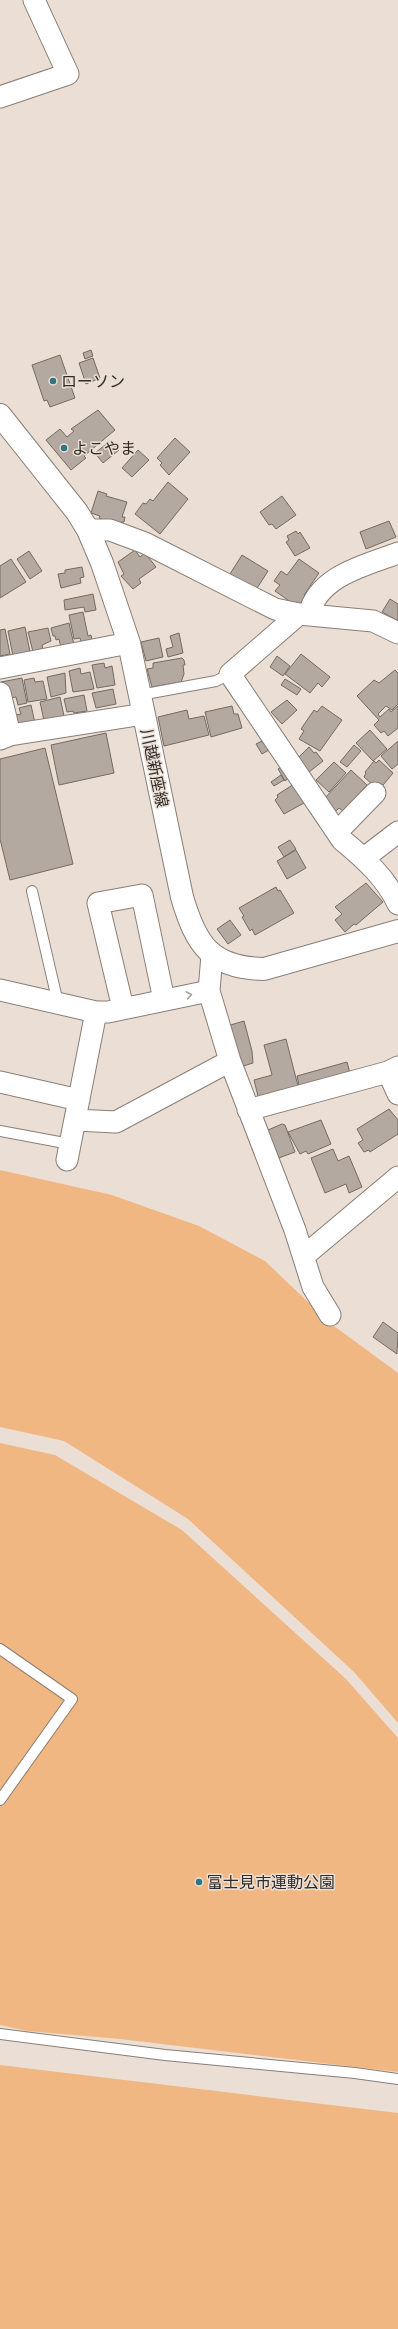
<svg xmlns="http://www.w3.org/2000/svg" width="398" height="2329" font-family="Jost,'Noto Sans JP',sans-serif">
<style>
.green{fill:#f1b783}
.building{fill:#b4a9a0;stroke:#756a62}
.lines{fill:none;stroke-linecap:round;stroke-linejoin:round}
.lane-casing{stroke:#897e76;stroke-width:12}
.street-casing{stroke:#897e76;stroke-width:23}
.secondary-casing{stroke:#897e76;stroke-width:24}
.lane{stroke:#fff;stroke-width:10}
.street{stroke:#fff;stroke-width:21}
.secondary{stroke:#fff;stroke-width:22}
.oneway{stroke:#a2a09e}
.poi-dot{fill:#2f7583;stroke:#ebdfd5;stroke-width:1.5}
.labels{text-anchor:middle;stroke-width:3;stroke-linejoin:round;paint-order:stroke}
.poi-label{font-size:16px;fill:#302c28;stroke:#ebdfd5;text-anchor:start}
.street-label{font-size:16px;fill:#302c28;stroke:#ebdfd5}
</style>
<rect width="100%" height="100%" fill="#ebdfd5"/>
<!-- green -->
<path class="green" d="M0,1170L112,1195L199,1226L265,1261L330,1323L398,1373V1723L354,1672L188,1519L64,1441L0,1427Z
M0,1443L55,1455L182,1530L346,1679L398,1738V2072L120,2039L27,2031L0,2025Z
M0,2065L398,2113V2329H0Z"/>
<!-- building -->
<path class="building" d="M91,350L93,356L85,359L83,353Z
M60,355L75,398L50,407L47,400L44,401L32,365Z
M93,358L100,378L86,384L79,363Z
M98,410L115,430L84,456L86,458L71,470L46,440L60,429L67,437L74,431L71,429Z
M175,438L190,452L169,475L160,465L162,463L157,458Z
M110,441L119,450L103,463L95,453Z
M138,450L149,460L132,477L122,468Z
M168,482L188,499L160,534L135,514L143,503L146,504L150,499L153,501Z
M98,491L107,494L106,496L127,502L122,517H125L124,522H121L120,525L99,518L100,516L91,513Z
M282,496L296,515L276,529L272,524L269,525L260,512Z
M389,521L396,537L366,549L360,532Z
M296,531L298,534L300,532L310,548L295,556L286,542L289,540L287,536Z
M135,550L140,557L145,553L156,567L139,579L141,583L133,589L121,576L124,574L118,562Z
M29,551L42,571L30,579L17,559Z
M242,555L268,571L254,593L228,577Z
M11,559L26,582L0,598V566Z
M299,559L319,573L304,595L306,596L298,607L275,591L280,585L274,581L281,571L287,575Z
M82,567L84,577L80,578L81,583L61,588L58,574L65,573V570Z
M93,594L96,610L85,612L84,607L65,610L64,600Z
M390,599L398,604V621L382,612Z
M83,612L88,636L91,635L92,640L81,642L80,638L74,639L69,615Z
M69,623L74,645L61,648L59,639L56,640L55,636H53L51,628Z
M25,627L30,652L13,656L8,631Z
M48,628L51,641L42,645L43,650L33,652L28,632Z
M5,629L10,654L0,656V630Z
M179,633L183,653L168,657L166,649L173,647L170,636Z
M159,638L163,657L146,661L141,642Z
M301,654L330,677L322,687L318,683L310,693L285,674Z
M277,656L290,666L283,676L270,667Z
M182,658L184,660L185,665H183L184,674L181,682L152,687L147,669L153,668V663Z
M104,663L105,668L112,666L115,685L97,688L92,665Z
M80,668L81,674L90,672L94,689L73,692L69,671Z
M395,670L398,673V704L392,710L386,706L378,714L380,717L389,709L391,712L398,706V728L388,736L384,731L381,733L374,725L379,720L357,696L374,680L379,683Z
M65,673L66,693L51,697L47,677Z
M22,678L27,703L18,705L16,697L5,699L1,682Z
M34,678L35,682L43,681L47,699L28,702L24,680Z
M285,679L301,689L297,695L281,685Z
M113,689L116,704L96,708L92,693Z
M84,695L87,711L74,713L73,711L67,712L64,699Z
M60,697L65,721L45,725L40,702Z
M287,700L297,710L282,724L271,712Z
M31,705L35,723L13,728L10,716L21,714L19,708Z
M232,706L234,714H238L242,728L211,737L205,712Z
M322,706L342,720L320,751L299,739L304,731L301,729L314,710L317,712Z
M187,710L189,719L204,716L209,735L164,746L158,717Z
M370,730L387,749L373,761L356,743Z
M106,733L114,773L59,785L51,745Z
M266,739L272,748L262,754L256,744Z
M398,741V764L392,769L381,756Z
M354,745L361,751L347,767L340,762Z
M309,747L314,753L316,752L323,761L304,776L294,762Z
M45,748L73,864L10,880L0,839V759Z
M379,760L393,773L379,790L364,777L366,773L365,772L374,761L376,763Z
M334,762L346,773L329,792L316,780Z
M283,766L290,777L285,781L278,769Z
M351,770L367,785L343,811L339,808L335,812L323,800Z
M281,775L284,780L274,786L271,782Z
M294,784L305,799L303,801L304,803L284,814L275,800L278,797L277,795Z
M290,840L296,849L284,857L278,847Z
M296,850L306,868L287,879L277,861Z
M366,883L383,902L356,925L354,924L345,932L335,920L342,914L335,907Z
M276,887L278,891L280,890L294,913L255,935L252,929L250,931L242,917L244,916L239,908Z
M230,920L241,935L228,944L217,929Z
M244,1021L252,1051L253,1063L240,1067L227,1026Z
M286,1039L299,1090L259,1100L254,1080L272,1075L264,1045Z
M347,1062L351,1077L300,1090L297,1076Z
M389,1109L398,1120V1134L370,1152L369,1150L364,1152L358,1143L363,1140L357,1129Z
M321,1120L331,1144L308,1154L306,1151L300,1154L288,1132Z
M282,1124L285,1125L295,1152L276,1159L268,1130Z
M333,1149L338,1161L349,1156L362,1187L349,1193L346,1184L325,1193L311,1158Z
M383,1322L398,1333L397,1354L373,1337Z"/>
<g class="lines">
<defs>
<path id="lane" d="M140,695L216,681L230,674
M32,891L58,1003
M0,1131L70,1144
M0,1649L72,1699L0,1800
M0,2034L165,2055L355,2073L398,2079"/>
<path id="street" d="M0,97L68,74L34,0
M88,530H110L145,543L275,609L299,614L373,621L398,633
M299,614L230,674L342,840C364,858 386,878 398,904
M309,615C317,576 366,565 398,553
M0,668L129,643
M0,693L10,735
M0,739L10,735L144,714
M337,832L375,793
M364,858L398,832
M212,955L209,991L230,1061L295,1230L313,1287L330,1315
M0,990L96,1012H108L209,991
M123,1008L98,903L142,895L164,1000
M388,1072L398,1094
M0,1082L79,1100
M248,1110L388,1072L398,1067
M75,1120L116,1122L230,1061
M67,1160L96,1012
M304,1256L398,1177"/>
<path id="secondary" d="M0,415L77,512L88,530L102,563L129,643L182,897C196,945 211,968 264,969L398,931"/>
</defs>
<!-- lane casing -->
<use href="#lane" class="lane-casing"/>
<!-- street casing -->
<use href="#street" class="street-casing"/>
<!-- secondary casing -->
<use href="#secondary" class="secondary-casing"/>
<!-- lane -->
<use href="#lane" class="lane"/>
<!-- street -->
<use href="#street" class="street"/>
<!-- secondary -->
<use href="#secondary" class="secondary"/>
</g>
<!-- one-way arrows -->
<defs><path id="oneway-chevron" d="M-2-3.5L2.5 0L-2 3.5" fill="none" stroke-width="1.6" stroke-linecap="round" stroke-linejoin="round"/></defs>
<use class="oneway" href="#oneway-chevron" transform="translate(189 995) rotate(-11)"/>
<!-- markers -->
<g class="poi-dot">
<circle cx="53" cy="381" r="4"/>
<circle cx="64" cy="448" r="4"/>
<circle cx="199" cy="1882" r="4"/>
</g>
<g class="labels">
<!-- poi labels -->
<g class="poi-label">
<text x="61" y="387">ローソン</text>
<text x="72" y="454">よこやま</text>
<text x="207" y="1888">富士見市運動公園</text>
</g>
<!-- street labels -->
<g class="street-label">
<text transform="translate(155 768) rotate(78)" y="6">川越新座線</text>
</g>
</g>
</svg>
